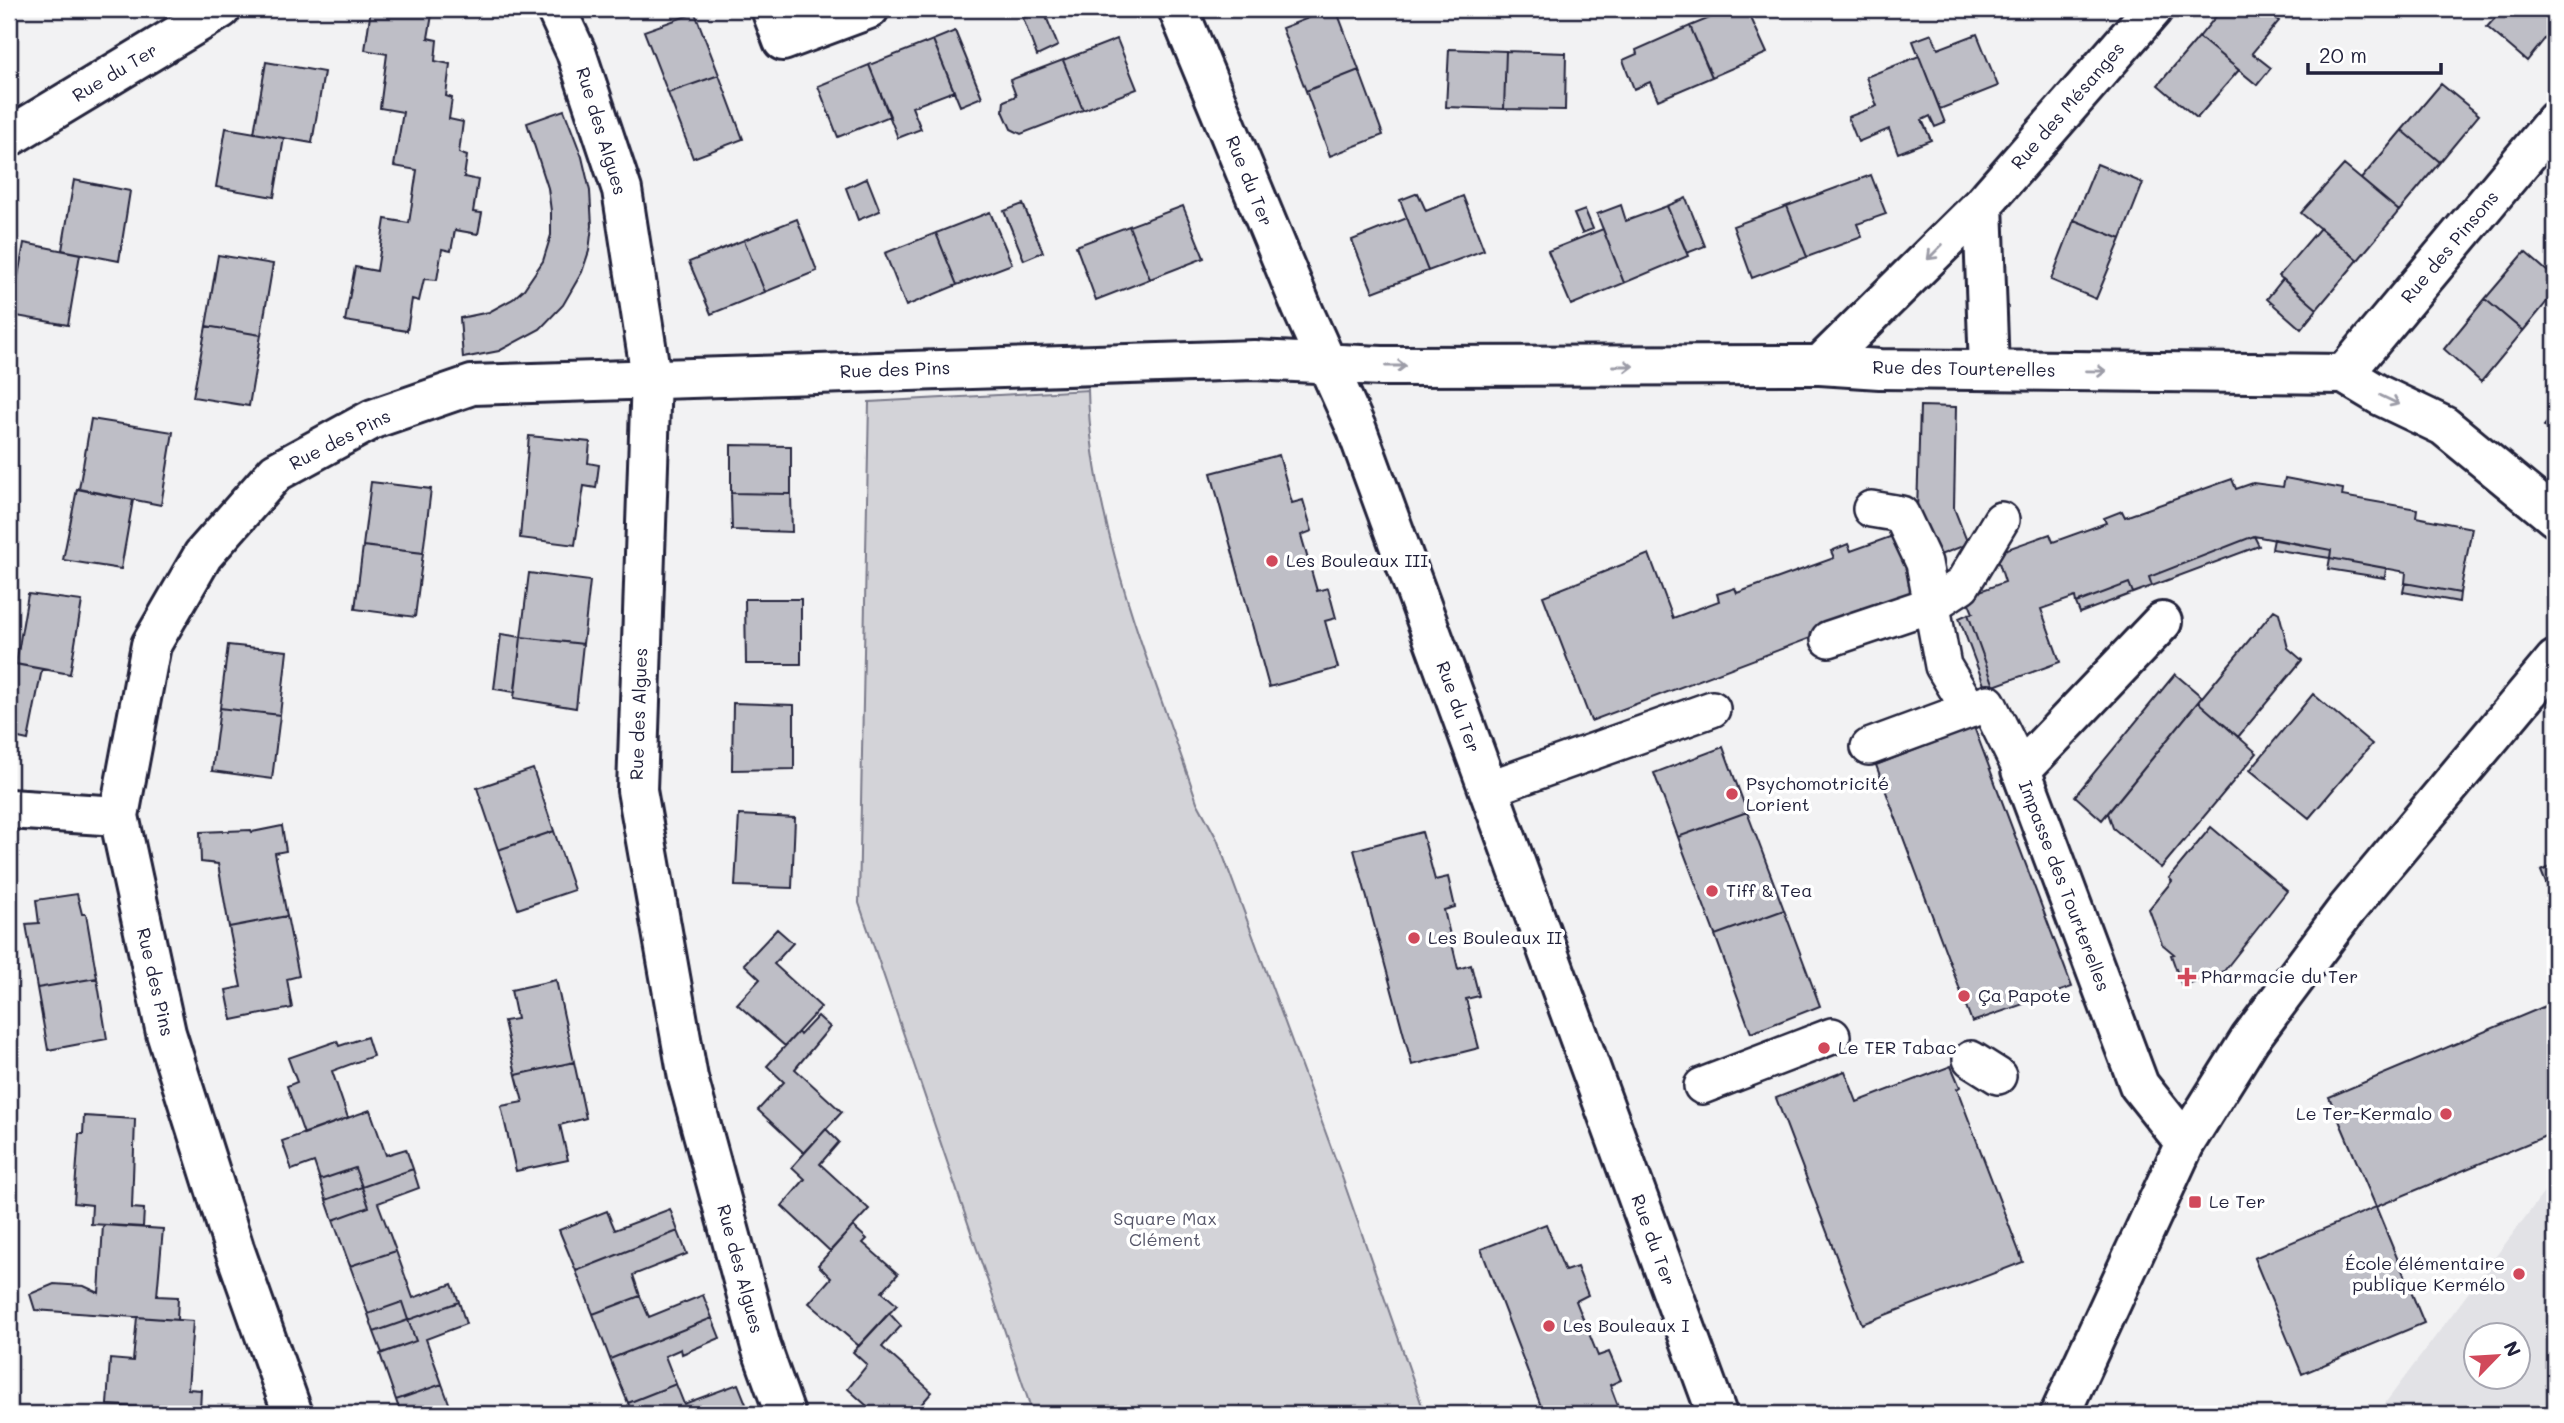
<svg xmlns="http://www.w3.org/2000/svg" width="2564" height="1423" font-family="Mali,sans-serif">
<style>
.built{fill:#e2e2e6;fill-rule:evenodd}
.green{fill:#d3d3d8;stroke:#7a7a8a;stroke-width:2}
.building{fill:#bebec6;stroke:#22223b;stroke-width:2}
.lines{fill:none;stroke-linecap:round;stroke-linejoin:round}
.pedestrian-casing{stroke:#22223b;stroke-width:40}
.minor-casing{stroke:#22223b;stroke-width:44}
.tertiary-casing{stroke:#22223b;stroke-width:44}
.pedestrian{stroke:#fff;stroke-width:35}
.minor{stroke:#fff;stroke-width:38}
.tertiary{stroke:#fff;stroke-width:38}
.oneway{stroke:#9c9ca7}
.poi-dot{fill:#d1495b;stroke:#fff;stroke-width:2.5}
.labels{text-anchor:middle;stroke-width:7;stroke-linejoin:round;paint-order:stroke}
.street-label{font-size:18px;fill:#22223b;stroke:#fff}
.poi-label{font-size:18px;fill:#22223b;stroke:#fff;text-anchor:start}
.park-label{font-size:18px;fill:#57576a;stroke:#fff}
</style>
<rect width="100%" height="100%" fill="#f2f2f3"/>
<filter id="ink" filterUnits="userSpaceOnUse"><feTurbulence type="fractalNoise" baseFrequency=".0143" numOctaves="2"/><feDisplacementMap in="SourceGraphic" scale="14" xChannelSelector="R" yChannelSelector="G"/><feConvolveMatrix kernelMatrix="1 2 1 2 8 2 1 2 1" color-interpolation-filters="sRGB"/></filter>
<g filter="url(#ink)">
<!-- built -->
<path class="built" d="M2545,1191L2555,1212V1414H2377ZM2476,1336H2518V1378H2476Z"/>
<!-- green -->
<path class="green" d="M1088,390C1091,529 1153,671 1197,802L1217,839L1341,1174L1425,1414H1033L859,903L869,402Z"/>
<!-- building -->
<path class="building" d="M371,9H433L428,38L437,40L435,61L450,64L446,96L452,98L449,119L463,122L459,153L467,156L464,177L478,180L473,212L482,213L478,234L455,230L451,251L442,249L437,280L424,279L419,301L412,299L407,331L345,321L355,267L377,271L385,219L409,223L417,170L394,166L403,112L380,108L387,54L365,50Z
M1043,9L1058,46L1037,56L1023,18Z
M1332,9H1336L1359,70L1306,91L1282,28Z
M1732,9H1747L1767,53L1712,77L1690,26Z
M2222,9H2275L2270,14L2279,21L2252,53L2271,68L2257,85L2199,37Z
M2503,9H2555V26L2527,61L2487,27Z
M695,13L719,75L668,93L644,31Z
M1690,26L1712,77L1658,100L1650,82L1634,89L1623,60L1637,54L1636,50Z
M955,31L982,97L960,106L933,40Z
M1932,34L1938,49L1977,34L1998,86L1940,109L1913,41Z
M2199,37L2239,70L2197,118L2158,85Z
M1117,39L1137,89L1083,110L1063,60Z
M933,40L954,91L912,107L921,129L898,138L869,65Z
M1449,49L1506,51L1504,109L1446,107Z
M1506,51L1566,53L1565,110L1504,109Z
M1919,56L1945,123L1935,127L1930,116L1922,120L1931,140L1898,153L1889,129L1858,142L1848,117L1877,106L1866,77Z
M1063,60L1083,110L1021,134L1011,129L1003,111L1004,101L1016,96L1010,80Z
M266,62L324,72L312,143L254,133Z
M869,65L890,116L838,137L818,86Z
M1359,70L1383,135L1330,156L1306,91Z
M719,75L743,139L693,158L668,93Z
M2441,84L2479,115L2440,162L2402,130Z
M564,110L582,157L590,191L592,226L589,251L582,272L563,305L540,329L499,351L463,358L460,318L489,312L513,299L524,289L543,261L551,235V211L548,188L527,123Z
M226,128L284,138L274,197L216,187Z
M2402,130L2440,162L2399,211L2361,179Z
M2097,164L2143,183L2121,239L2074,220Z
M2344,165L2399,211L2358,260L2301,213Z
M1871,175L1886,214L1857,224L1862,237L1807,257L1787,206Z
M867,178L880,211L858,220L846,188Z
M74,180L130,191L119,261L62,250Z
M1418,193L1426,211L1463,196L1484,250L1428,271L1400,200Z
M1686,198L1705,246L1687,253L1667,206Z
M1023,204L1043,252L1024,260L1004,211Z
M1621,205L1626,221L1667,206L1688,256L1624,283L1597,214Z
M1183,206L1204,258L1150,279L1129,226Z
M1787,206L1807,257L1752,278L1733,226Z
M1585,210L1593,229L1582,233L1574,214Z
M990,212L1012,264L957,285L936,233Z
M1407,218L1428,271L1373,292L1352,240Z
M797,219L817,271L765,292L744,240Z
M2074,220L2121,239L2096,299L2051,280Z
M1129,226L1150,279L1096,300L1076,246Z
M2320,228L2358,260L2317,309L2279,276Z
M1603,229L1624,283L1571,305L1548,251Z
M936,233L957,285L906,306L885,253Z
M744,240L765,292L711,314L689,262Z
M24,243L80,254L68,325L11,315Z
M2525,252L2555,278V292L2523,331L2485,299Z
M218,255L273,264L261,335L206,326Z
M2283,279L2317,309L2301,329L2267,299Z
M2485,299L2523,331L2481,382L2444,349Z
M206,326L261,335L249,406L193,397Z
M1920,406L1956,407L1954,508L1968,544L1935,557L1917,513Z
M2555,413V436L2544,426Z
M91,419L173,432L161,505L79,489Z
M529,436L590,442L588,463L599,465L596,488L584,486L575,545L520,538Z
M731,445L791,446V494L731,493Z
M1279,455L1292,503L1303,500L1312,531L1301,535L1317,591L1328,588L1336,618L1325,621L1338,668L1269,687L1211,473Z
M2285,478L2343,489L2342,496L2417,509L2416,517L2472,528L2460,593L2405,583L2406,572L2330,558L2331,550L2254,536L2149,577L2152,586L2133,593L2129,583L2076,603L2075,597L2041,609L2060,662L1994,686L1968,614L1973,613L1966,596L2005,582L1996,553L2050,534L2053,542L2106,523L2104,518L2122,511L2125,517L2232,479L2236,489L2253,483L2283,487Z
M371,482L431,489L423,553L363,546Z
M77,489L133,500L121,569L63,560Z
M731,493L791,494L792,532L732,530Z
M1901,533L1924,595L1591,721L1543,596L1649,554L1673,618L1719,601L1717,594L1735,588L1737,593L1834,558L1831,551L1848,544L1851,551Z
M2254,536L2259,546L2152,586L2149,577Z
M2274,539L2331,550L2330,558L2272,549Z
M363,546L423,553L415,617L355,609Z
M2330,558L2386,568L2385,578L2328,569Z
M529,573L590,581L583,644L521,637Z
M2129,583L2133,593L2080,613L2076,603Z
M2405,583L2460,593L2459,602L2403,592Z
M28,594L82,601L70,674L16,664Z
M745,599H801V664H746Z
M2274,610L2279,613L2288,648L2302,660L2238,737L2198,702Z
M1968,614L1994,686L1986,690L1959,618Z
M501,634L521,637L515,692L494,689Z
M521,637L583,644L576,708L514,698Z
M228,645L287,651L280,715L220,708Z
M9,663L42,669L28,740L9,736Z
M2175,674L2202,697L2102,820L2075,796Z
M2313,694L2372,744L2309,818L2250,770Z
M2198,702L2257,753L2161,868L2113,828L2108,813Z
M733,703L794,705V769L732,770Z
M220,708L280,715L272,779L212,771Z
M1974,727L2072,987L1972,1022L1876,765Z
M1723,747L1747,812L1678,837L1654,773Z
M533,769L554,831L498,850L477,788Z
M1747,812L1784,910L1715,935L1678,837Z
M739,815L795,818L792,888L735,886Z
M282,826L286,851L275,853L287,916L229,927L218,864L201,862L200,832L251,830L252,832Z
M2211,827L2287,891L2224,971L2182,986L2171,955L2174,954L2162,944L2149,909L2172,881L2169,878Z
M554,831L574,890L518,909L498,850Z
M1422,832L1435,880L1448,877L1455,907L1444,910L1458,969L1471,965L1479,996L1466,999L1479,1048L1412,1065L1354,850Z
M2555,865V905L2541,871Z
M77,894L82,914H86L97,978L37,988L26,924L39,923L36,900Z
M1784,910L1820,1006L1751,1033L1715,935Z
M287,916L299,976L287,979L292,1008L232,1020L226,990L241,987L229,927Z
M777,929L793,943L774,964L821,1007L785,1046L737,1004L760,979L744,964Z
M97,978L107,1039L48,1050L37,988Z
M556,980L574,1062L516,1075L504,1021L517,1019L511,990Z
M2555,1002V1132L2376,1207L2329,1097Z
M818,1016L830,1027L795,1069L842,1112L804,1153L758,1110L784,1082L767,1066L798,1032L800,1035Z
M367,1037L373,1056L332,1071L348,1118L304,1134L287,1086L297,1082L288,1058L337,1041L339,1046Z
M574,1062L586,1118L560,1125L568,1160L516,1171L501,1106L523,1102L516,1075Z
M1951,1066L1960,1087L1957,1089L2023,1262L1862,1324L1776,1098L1845,1071L1857,1102Z
M370,1110L386,1155L406,1149L413,1169L362,1187L355,1168L320,1180L314,1162L292,1170L282,1141Z
M84,1116L135,1119L132,1208L144,1209L143,1227L91,1224L92,1205L74,1203L79,1134H83Z
M826,1129L839,1142L820,1164L869,1209L830,1251L782,1206L805,1179L792,1167Z
M355,1168L362,1187L326,1200L320,1180Z
M413,1169L419,1188L378,1203L396,1251L350,1266L333,1220L369,1207L362,1187Z
M362,1187L369,1207L333,1220L326,1200Z
M2376,1207L2424,1323L2302,1374L2254,1258Z
M670,1209L678,1231L576,1271L559,1230L607,1211L615,1230Z
M1546,1224L1565,1271L1577,1267L1588,1295L1576,1301L1598,1356L1609,1352L1621,1380L1610,1385L1621,1414H1544L1481,1249Z
M103,1225L163,1229L157,1296L178,1297L177,1320L35,1310L30,1294L54,1284L84,1286L99,1293Z
M853,1226L867,1239L863,1243L898,1274L882,1292L897,1305L859,1346L809,1303L831,1278L818,1265Z
M678,1231L687,1254L633,1275L640,1296L593,1314L576,1271Z
M396,1251L413,1298L452,1284L459,1302L408,1320L402,1302L368,1314L350,1266Z
M703,1295L712,1318L610,1359L593,1314L640,1296L649,1317Z
M402,1302L408,1320L374,1332L368,1314Z
M459,1302L466,1324L426,1339L442,1384L396,1400L380,1354L416,1341L408,1320Z
M889,1313L901,1326L882,1347L932,1392L913,1414H876L848,1389L867,1365L853,1352Z
M137,1317L193,1321L188,1389L201,1390L200,1411L107,1405L110,1359L133,1361Z
M712,1318L720,1338L682,1354L681,1349L665,1356L676,1384L628,1403L610,1359Z
M408,1320L416,1341L382,1353L374,1332Z
M442,1384L453,1414H401L396,1400Z
M676,1384L684,1404L738,1384L746,1404L719,1414H632L628,1403Z
M746,1404L750,1414H719Z
M922,1404L933,1414H913Z
M171,1409L229,1414H171Z"/>
<g class="lines">
<defs>
<path id="pedestrian" d="M1871,509L1901,514L1924,563L1943,666L1970,710
M1829,639L1933,604L1962,585L2001,520
M1869,747L1988,703L2021,770
M1488,789L1712,709
M1971,1059L1998,1076
M1702,1086L1832,1036"/>
<path id="minor" d="M556,9L576,52L622,190L651,377L637,790L688,1078L761,1347L785,1414
M771,9L783,41L869,9
M1178,9L1302,308L1357,430L1717,1414
M9,137L221,9
M1983,204L1989,369
M1820,365L1983,204L2153,9
M2344,374L2555,121
M2162,622L2021,770L2139,1085L2185,1143
M9,809L119,816
M293,1414L234,1248L166,1033L119,816L151,645L203,555L276,472L373,419L472,385L1254,360L1382,366L1820,365L1880,369L2344,374L2379,395L2444,426L2555,517"/>
<path id="tertiary" d="M2060,1414L2185,1143L2250,1039L2347,909L2555,660"/>
</defs>
<!-- pedestrian casing -->
<use href="#pedestrian" class="pedestrian-casing"/>
<!-- minor casing -->
<use href="#minor" class="minor-casing"/>
<!-- tertiary casing -->
<use href="#tertiary" class="tertiary-casing"/>
<!-- pedestrian -->
<use href="#pedestrian" class="pedestrian"/>
<!-- minor -->
<use href="#minor" class="minor"/>
<!-- tertiary -->
<use href="#tertiary" class="tertiary"/>
</g>
<!-- one-way arrows -->
<defs><path id="oneway-shaft" d="M-6 0H5M1.5-3L5.5 0L1.5 3" fill="none" stroke-width="1.6" stroke-linecap="round" stroke-linejoin="round" transform="scale(1.75)"/></defs>
<g class="oneway">
<use href="#oneway-shaft" transform="translate(1935 252) rotate(135)"/>
<use href="#oneway-shaft" transform="translate(1396 366)"/>
<use href="#oneway-shaft" transform="translate(1623 366)"/>
<use href="#oneway-shaft" transform="translate(2096 371) rotate(1)"/>
<use href="#oneway-shaft" transform="translate(2390 400) rotate(26)"/>
</g>
</g>
<!-- markers -->
<g class="poi-dot">
<circle cx="1272" cy="561" r="7"/>
<circle cx="1732" cy="794" r="7"/>
<circle cx="1712" cy="891" r="7"/>
<circle cx="1414" cy="938" r="7"/>
<path d="M2183.5 966.5h7v7h7v7h-7v7h-7v-7h-7v-7h7z"/>
<circle cx="1964" cy="996" r="7"/>
<circle cx="1824" cy="1048" r="7"/>
<circle cx="2446" cy="1114" r="7"/>
<rect x="2188" y="1195" width="14" height="14" rx="3.5"/>
<circle cx="2519" cy="1274" r="7"/>
<circle cx="1549" cy="1326" r="7"/>
</g>
<g class="labels">
<!-- street labels -->
<g class="street-label">
<text transform="translate(115 73) rotate(-31)" y="6">Rue du Ter</text>
<text transform="translate(2068 106) rotate(-49)" y="6">Rue des Mésanges</text>
<text transform="translate(601 131) rotate(73)" y="6">Rue des Algues</text>
<text transform="translate(1249 181) rotate(68)" y="6">Rue du Ter</text>
<text transform="translate(2450 247) rotate(-50)" y="6">Rue des Pinsons</text>
<text transform="translate(1964 369) rotate(1)" y="6">Rue des Tourterelles</text>
<text transform="translate(895 370) rotate(-2)" y="6">Rue des Pins</text>
<text transform="translate(340 440) rotate(-27)" y="6">Rue des Pins</text>
<text transform="translate(1458 707) rotate(70)" y="6">Rue du Ter</text>
<text transform="translate(639 714) rotate(-88)" y="6">Rue des Algues</text>
<text transform="translate(2064 886) rotate(69)" y="6">Impasse des Tourterelles</text>
<text transform="translate(155 982) rotate(77)" y="6">Rue des Pins</text>
<text transform="translate(1653 1240) rotate(70)" y="6">Rue du Ter</text>
<text transform="translate(740 1269) rotate(75)" y="6">Rue des Algues</text>
</g>
<!-- poi labels -->
<g class="poi-label">
<text x="1286" y="567">Les Bouleaux III</text>
<text x="1746" y="790">Psychomotricité<tspan x="1746" dy="21">Lorient</tspan></text>
<text x="1726" y="897">Tiff &amp; Tea</text>
<text x="1428" y="944">Les Bouleaux II</text>
<text x="2201" y="983">Pharmacie du Ter</text>
<text x="1978" y="1002">Ça Papote</text>
<text x="1838" y="1054">Le TER Tabac</text>
<text x="2432" y="1120" text-anchor="end">Le Ter-Kermalo</text>
<text x="2209" y="1208">Le Ter</text>
<text x="2505" y="1270" text-anchor="end">École élémentaire<tspan x="2505" dy="21">publique Kermélo</tspan></text>
<text x="1563" y="1332">Les Bouleaux I</text>
</g>
<!-- park labels -->
<g class="park-label">
<text x="1165" y="1225">Square Max<tspan x="1165" dy="21">Clément</tspan></text>
</g>
</g>
<!-- margin -->
<rect width="2564" height="1423" fill="none" stroke="#fff" stroke-width="35"/>
<rect x="18" y="18" width="2529" height="1388" fill="none" stroke="#22223b" stroke-width="2.5" filter="url(#ink)"/>
<!-- north arrow -->
<g transform="translate(2497 1356) rotate(65)"><circle r="33" fill="#ffffff" stroke="#a7a7b1" stroke-width="2"/>
<path d="M0-5L12 26L0 18L-12 26Z" fill="#d1495b"/>
<text y="-10" font-size="19" font-weight="bold" text-anchor="middle" fill="#22223b">N</text>
</g>
<!-- scale -->
<path d="M2308 63v10h133v-10" fill="none" stroke="#22223b" stroke-width="3.5"/>
<text x="2319" y="63" font-size="21" fill="#22223b" stroke="#ffffff" stroke-width="5" paint-order="stroke">20 m</text>
</svg>
